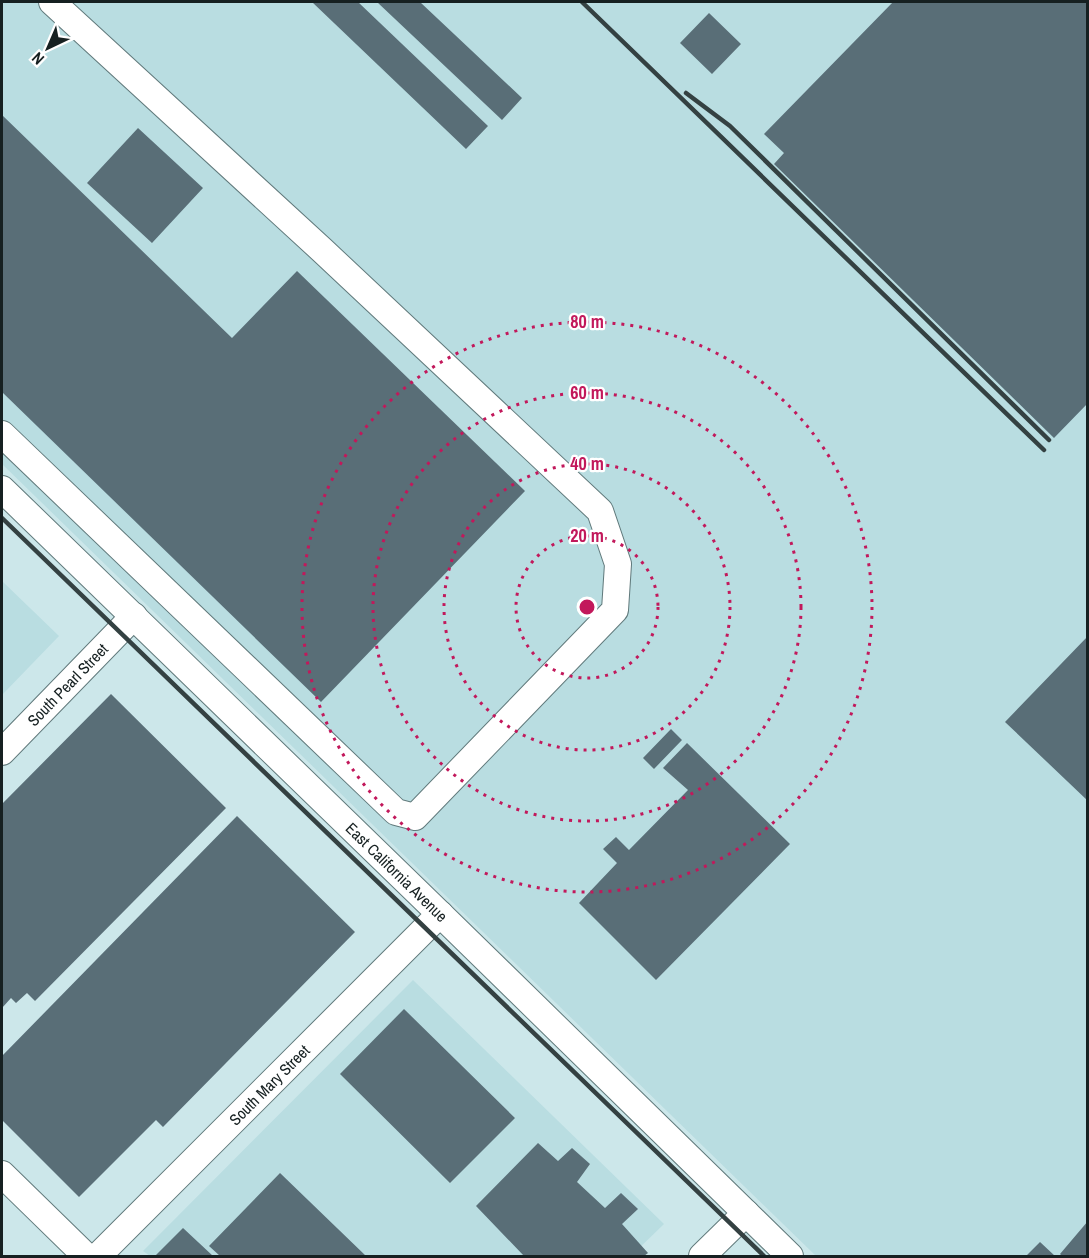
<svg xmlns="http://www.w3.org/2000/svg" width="1089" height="1258" font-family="'Archivo Narrow',sans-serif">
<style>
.built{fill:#b9dde1}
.building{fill:#596e77}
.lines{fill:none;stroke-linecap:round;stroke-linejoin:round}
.minor-casing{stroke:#617a7c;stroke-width:28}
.minor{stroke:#fff;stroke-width:26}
.rail{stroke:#344142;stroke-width:4.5}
.ring{fill:none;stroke:#c2185b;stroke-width:3;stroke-dasharray:3 6}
.labels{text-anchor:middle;stroke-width:4.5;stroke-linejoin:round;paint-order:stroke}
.street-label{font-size:16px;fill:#162021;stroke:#fff}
.centre{fill:#c2185b;stroke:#fff;stroke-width:3}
.ring-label{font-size:18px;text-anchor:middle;font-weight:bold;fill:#c2185b;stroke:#fff;stroke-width:4.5;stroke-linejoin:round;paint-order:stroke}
</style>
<rect width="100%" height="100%" fill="#cce7ea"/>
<!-- built -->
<path class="built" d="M2,2H1087V1256H816L2,464Z
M2,581L59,636L2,695Z
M413,980L664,1224L631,1256H150L143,1251Z"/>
<!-- building -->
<path class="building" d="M312,2H358L488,126L466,149Z
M377,2H420L522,98L502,120Z
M893,2H1088V403L1054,438L774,164L784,153L764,134Z
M709,13L741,44L712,74L680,43Z
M2,115L232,338L297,271L525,491L321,702L2,392Z
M138,128L203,188L152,243L87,183Z
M1088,636V801L1005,722Z
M111,694L226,808L35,1001L27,993L16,1003L11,998L2,1008V804Z
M671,729L682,740L654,769L643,758Z
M687,743L790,844L656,980L579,903L617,863L603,849L616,837L629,850L688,790L663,768Z
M237,816L355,932L163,1127L156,1120L79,1197L2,1120V1056Z
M404,1009L515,1118L450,1183L340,1074Z
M538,1143L558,1161L572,1148L590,1164L577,1182L605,1208L621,1193L638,1209L622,1224L648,1253L644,1256H524L476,1206Z
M280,1173L366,1256H220L209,1246Z
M1088,1221V1256H1062L1060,1254Z
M183,1228L213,1256H155Z
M1040,1242L1055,1256H1026Z"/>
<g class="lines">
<defs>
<g id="minor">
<path d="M2,434L396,812L415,817L615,610L618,564L600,511L322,250L52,2"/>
<path id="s1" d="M2,489L440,914L790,1256"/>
<path id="s2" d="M2,752L134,616"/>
<path d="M2,1174L86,1256"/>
<path id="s3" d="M98,1256L440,914"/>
<path d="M702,1256L746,1213"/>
</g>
</defs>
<!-- minor casing -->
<use href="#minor" class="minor-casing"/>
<!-- minor -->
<use href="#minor" class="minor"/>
<!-- rail -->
<path class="rail" d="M582,2L1044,450
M686,93L730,126L1049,440
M2,518L764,1256"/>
</g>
<!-- distance rings -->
<g class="ring">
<circle cx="587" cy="607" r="71"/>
<circle cx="587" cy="607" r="143"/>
<circle cx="587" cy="607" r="214"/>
<circle cx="587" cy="607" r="285"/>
</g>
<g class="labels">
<!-- street labels -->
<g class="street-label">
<text dy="6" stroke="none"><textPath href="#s2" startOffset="94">South Pearl Street</textPath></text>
<text dy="6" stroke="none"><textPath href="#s1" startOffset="550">East California Avenue</textPath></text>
<text dy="6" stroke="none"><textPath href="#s3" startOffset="242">South Mary Street</textPath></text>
</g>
</g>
<circle cx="587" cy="607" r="9" class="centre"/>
<g class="ring-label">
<text x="587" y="328">80 m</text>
<text x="587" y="399">60 m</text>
<text x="587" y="470">40 m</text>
<text x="587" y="542">20 m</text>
</g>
<!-- border -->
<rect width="1089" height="1258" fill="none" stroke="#162021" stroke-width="6"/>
<!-- north arrow -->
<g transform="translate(48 48) rotate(224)" stroke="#ffffff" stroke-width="4.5" paint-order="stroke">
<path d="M0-4.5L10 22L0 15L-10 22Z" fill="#162021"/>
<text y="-9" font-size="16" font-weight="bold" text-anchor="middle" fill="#162021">N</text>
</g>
</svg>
